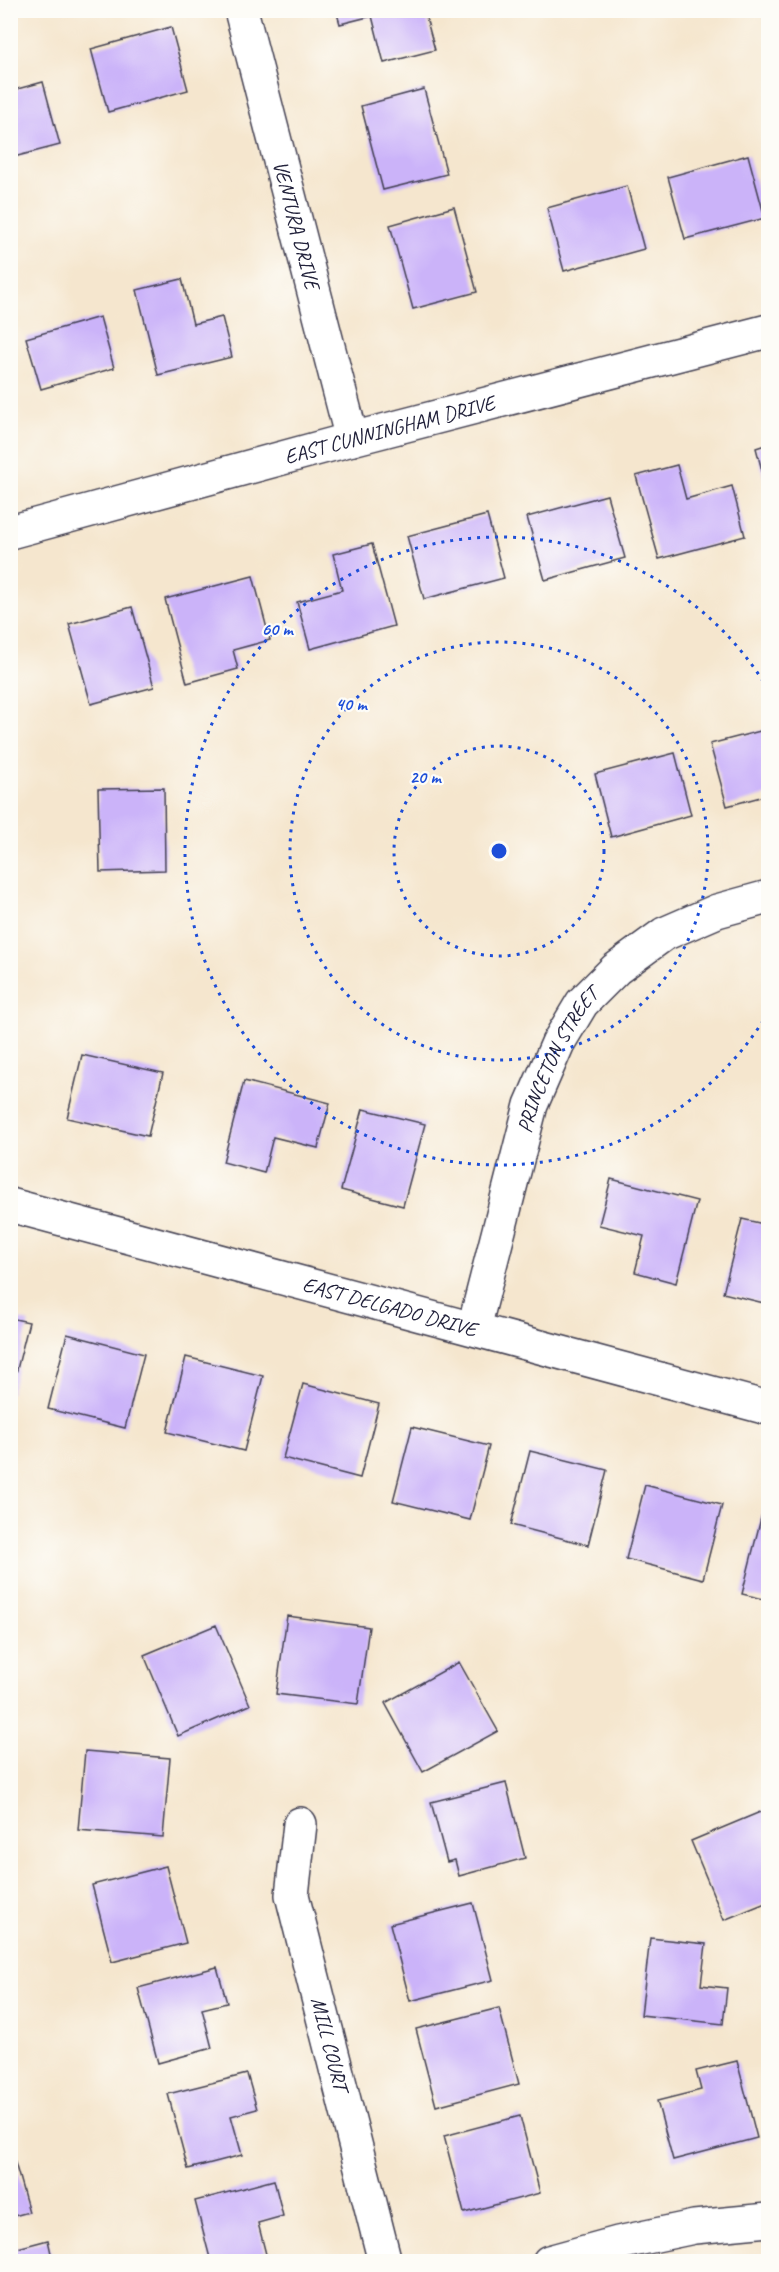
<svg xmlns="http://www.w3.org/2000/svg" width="779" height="2272" font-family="Caveat,sans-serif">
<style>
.building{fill:#cbb3f9}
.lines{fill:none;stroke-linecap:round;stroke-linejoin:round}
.street-casing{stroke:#423f51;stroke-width:36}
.secondary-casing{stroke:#423f51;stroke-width:36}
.street{stroke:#fff;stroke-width:33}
.secondary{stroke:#fff;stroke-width:33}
.ring{fill:none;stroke:#1d4ed8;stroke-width:3;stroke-dasharray:3 6}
.labels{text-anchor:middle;stroke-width:4.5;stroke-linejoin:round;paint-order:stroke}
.street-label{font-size:21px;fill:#22223b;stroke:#fdfcf7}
.centre{fill:#1d4ed8;stroke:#fdfcf7;stroke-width:3}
.ring-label{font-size:18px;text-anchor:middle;font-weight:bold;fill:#1d4ed8;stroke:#fdfcf7;stroke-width:4.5;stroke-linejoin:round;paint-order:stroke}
</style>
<rect width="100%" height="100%" fill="#fdfcf7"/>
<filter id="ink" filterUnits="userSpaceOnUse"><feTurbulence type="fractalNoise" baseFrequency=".0167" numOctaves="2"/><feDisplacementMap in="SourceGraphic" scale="12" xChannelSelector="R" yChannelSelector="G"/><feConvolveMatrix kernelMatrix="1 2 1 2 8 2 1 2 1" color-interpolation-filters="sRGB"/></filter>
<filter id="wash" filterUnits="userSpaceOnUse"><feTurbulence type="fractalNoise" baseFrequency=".008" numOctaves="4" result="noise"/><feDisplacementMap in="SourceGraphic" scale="24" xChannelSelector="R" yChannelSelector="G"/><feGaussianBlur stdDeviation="1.35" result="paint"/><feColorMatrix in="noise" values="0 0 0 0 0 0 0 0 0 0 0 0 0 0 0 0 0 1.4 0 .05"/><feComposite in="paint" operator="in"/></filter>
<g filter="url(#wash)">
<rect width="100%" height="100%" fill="#f5e6ce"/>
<g id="blocks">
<!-- building -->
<path class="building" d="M336,10H424L435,50L384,63L372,16L340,24Z
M171,27L188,90L108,112L91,49Z
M43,82L60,145L10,158V91Z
M424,89L447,174L383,190L361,106Z
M748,155L765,218L685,239L668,177Z
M627,186L644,249L564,271L547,208Z
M454,207L477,292L413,309L390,225Z
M182,279L193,324L222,317L232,357L158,375L137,290Z
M100,317L114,368L41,389L26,338Z
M768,444V493L756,448Z
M677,465L686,499L732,486L745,536L659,559L636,476Z
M607,495L625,558L545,580L527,517Z
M487,515L504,578L424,599L407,536Z
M372,544L394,626L310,649L297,602L342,590L333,554Z
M253,576L270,640L233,650L238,669L187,683L165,599Z
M132,607L154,687L91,704L69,624Z
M768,729V795L727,806L710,744Z
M675,753L691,815L611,837L595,774Z
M164,788L165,870L100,872L98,789Z
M82,1055L163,1073L148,1136L67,1118Z
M244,1081L330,1103L318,1148L273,1137L264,1173L223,1162Z
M363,1109L425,1124L403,1206L341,1190Z
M611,1179L697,1201L676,1283L635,1272L644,1236L599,1225Z
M742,1219L768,1225V1304L723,1293Z
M10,1318L29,1322L11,1393H10Z
M67,1334L144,1354L125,1428L48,1409Z
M186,1357L263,1376L244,1451L167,1432Z
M303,1384L379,1404L360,1478L283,1458Z
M412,1427L489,1446L470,1520L393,1501Z
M530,1451L607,1470L588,1545L511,1525Z
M645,1485L722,1505L703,1579L626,1559Z
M763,1510L768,1511V1600L742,1594Z
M287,1616L369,1627L358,1704L276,1694Z
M216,1625L250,1705L178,1736L144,1655Z
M459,1662L498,1731L423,1772L385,1703Z
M85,1751L170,1758L163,1837L78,1830Z
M506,1783L525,1858L459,1876L455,1860L447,1862L431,1802Z
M765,1810L768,1818V1902L724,1920L691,1841Z
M166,1866L186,1943L112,1962L92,1885Z
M473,1903L493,1980L410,2001L390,1924Z
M650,1938L706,1944L701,1985L727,1988L723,2024L641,2015Z
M217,1967L227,2003L202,2009L212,2048L158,2063L138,1988Z
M499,2008L519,2084L436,2106L416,2029Z
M737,2061L757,2138L673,2160L657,2101L701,2090L696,2071Z
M247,2074L257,2109L231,2116L242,2155L188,2169L168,2094Z
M520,2116L540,2193L464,2213L444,2136Z
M10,2145L29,2212L10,2217Z
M274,2180L283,2216L258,2223L268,2262H211L195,2201Z
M48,2240L53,2262H10V2250Z"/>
</g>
</g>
<g filter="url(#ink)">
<use href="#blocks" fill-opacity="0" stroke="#423f51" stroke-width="1.5"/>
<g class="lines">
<defs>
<g id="street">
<path id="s1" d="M241,10L352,439"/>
<path id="s2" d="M10,1205L768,1408"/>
<path id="s3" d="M474,1328L531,1105L558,1043L582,1003L616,969L664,934L717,911L768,897"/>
<path id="s4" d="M300,1824L292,1895L385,2262"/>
<path d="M549,2262L618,2243L694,2227L768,2220"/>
</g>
<g id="secondary">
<path id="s5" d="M10,532L352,439L768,331"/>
</g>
</defs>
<!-- street casing -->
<use href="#street" class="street-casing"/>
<!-- secondary casing -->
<use href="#secondary" class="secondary-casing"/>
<!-- street -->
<use href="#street" class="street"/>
<!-- secondary -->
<use href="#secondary" class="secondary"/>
</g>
</g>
<!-- distance rings -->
<g class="ring">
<circle cx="499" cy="851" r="105"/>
<circle cx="499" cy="851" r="209"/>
<path d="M768 1013A314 314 0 1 1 768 689"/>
</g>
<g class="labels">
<!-- street labels -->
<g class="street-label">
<text dy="7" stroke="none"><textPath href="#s1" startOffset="222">VENTURA DRIVE</textPath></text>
<text dy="7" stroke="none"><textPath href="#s5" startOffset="393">EAST CUNNINGHAM DRIVE</textPath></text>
<text dy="7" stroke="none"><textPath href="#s3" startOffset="282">PRINCETON STREET</textPath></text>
<text dy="7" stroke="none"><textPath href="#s2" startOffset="393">EAST DELGADO DRIVE</textPath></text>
<text dy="7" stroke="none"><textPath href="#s4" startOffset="225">MILL COURT</textPath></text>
</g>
</g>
<circle cx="499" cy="851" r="9" class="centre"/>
<g class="ring-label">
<text x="277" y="635">60 m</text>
<text x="351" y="710">40 m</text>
<text x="425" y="783">20 m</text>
</g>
<!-- margin -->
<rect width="779" height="2272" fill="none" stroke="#fdfcf7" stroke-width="36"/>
</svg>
